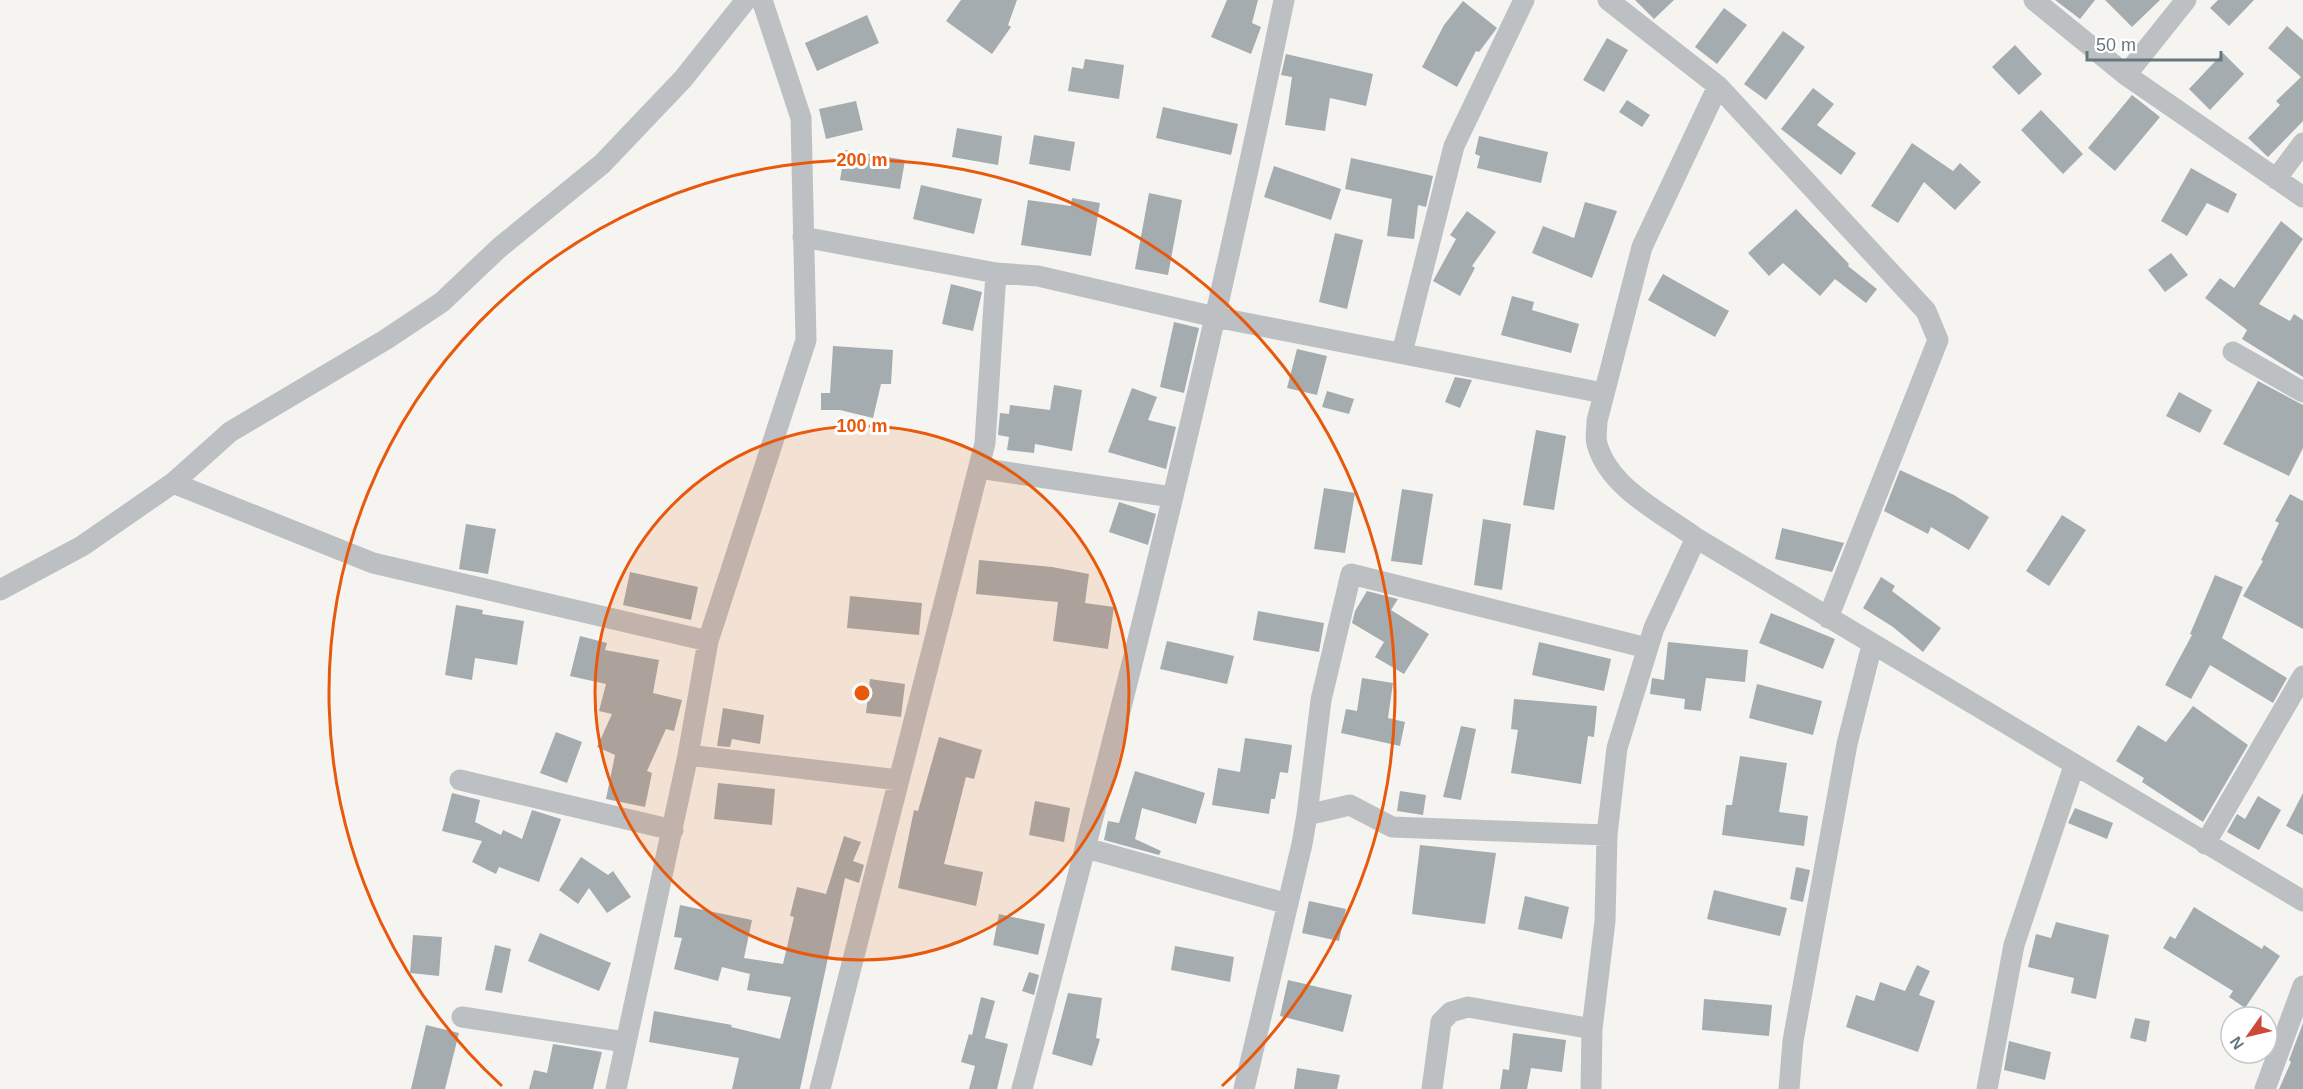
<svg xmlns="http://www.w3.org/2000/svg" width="2303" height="1089" font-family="Arial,sans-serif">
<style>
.building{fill:#a4acb0}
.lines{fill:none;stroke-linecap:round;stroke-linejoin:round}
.minor{stroke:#bcc0c3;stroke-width:21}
.ring{fill:none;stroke:#e8590c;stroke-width:3}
.centre{fill:#e8590c;stroke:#fff;stroke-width:3}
.ring-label{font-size:18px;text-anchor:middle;font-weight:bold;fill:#e8590c;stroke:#fff;stroke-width:6;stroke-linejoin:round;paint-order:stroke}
</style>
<rect width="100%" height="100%" fill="#f5f4f1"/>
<!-- building -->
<path class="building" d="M961,0H1017L1008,25L1011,27L992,54L946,21Z
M1227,0H1258L1252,23L1261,27L1251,54L1211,37Z
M1635,0H1674L1654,19Z
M2055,0H2095L2080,19Z
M2105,0H2160L2132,27Z
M2218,0H2254L2229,26L2210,8Z
M1463,1L1497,28L1479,52L1476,51L1457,87L1422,67L1444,25Z
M1724,8L1747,25L1717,64L1695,47Z
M867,15L879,43L817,71L805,43Z
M2287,26L2303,40V121L2268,157L2248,138L2280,105L2276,101L2301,77L2268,48Z
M1783,31L1805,47L1766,100L1744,84Z
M1607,38L1628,50L1604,92L1583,80Z
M2015,45L2042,74L2019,95L1992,67Z
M2223,53L2244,74L2210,110L2189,89Z
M1286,54L1373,74L1366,106L1330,98L1325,131L1285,125L1292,77L1281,75Z
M1085,59L1124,65L1119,99L1068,91L1072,67L1083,69Z
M1813,88L1834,104L1817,125L1856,153L1841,175L1781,129Z
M2132,95L2160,117L2115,171L2088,148Z
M1627,100L1650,115L1642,127L1619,112Z
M856,101L863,130L826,139L819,109Z
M1163,107L1238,124L1231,155L1156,138Z
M2041,110L2083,154L2063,174L2021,130Z
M957,128L1002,136L998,165L952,157Z
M1034,135L1075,142L1070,171L1029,164Z
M1479,136L1548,152L1541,183L1477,168L1480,156L1475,154Z
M1912,143L1953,171L1960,163L1981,182L1955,210L1924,182L1898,223L1871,206Z
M845,150L905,160L900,189L840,180Z
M1351,158L1433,176L1426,207L1418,205L1414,239L1387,236L1392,199L1345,189Z
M1274,166L1341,189L1331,220L1264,197Z
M2191,168L2237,194L2228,213L2207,203L2187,236L2161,221Z
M921,185L982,199L974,234L913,219Z
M1149,193L1182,200L1168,275L1135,269Z
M1072,198L1100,203L1091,256L1021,245L1028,200L1071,206Z
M1585,202L1617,211L1592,278L1532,253L1543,226L1574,238Z
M1796,209L1849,264L1848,266L1877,289L1866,303L1835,279L1820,296L1783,263L1769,276L1748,253Z
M1467,211L1496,232L1472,266L1475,268L1460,296L1433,281L1456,239L1450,235Z
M2281,221L2303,239L2259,304L2290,321L2294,314L2303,320V377L2242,339L2247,330L2205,298L2220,278L2234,288Z
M1335,233L1363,240L1347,309L1319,302Z
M2171,253L2188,275L2165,292L2148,270Z
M1663,274L1729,311L1715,337L1648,300Z
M951,284L982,292L973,331L942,324Z
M1512,296L1534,302L1532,310L1579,324L1571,353L1501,335Z
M1174,322L1199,328L1184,393L1160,387Z
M833,346L893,350L891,384H881L873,418L840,410H821V393H830Z
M1297,349L1327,356L1317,395L1287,388Z
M1455,377L1472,380L1460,408L1445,402Z
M2258,381L2303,405V448L2289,476L2223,444Z
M1054,385L1082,390L1072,451L1035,444L1034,453L1007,450L1009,437L998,435L1000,413L1009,414L1010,405L1050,410Z
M1132,388L1157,397L1148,420L1176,427L1166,469L1108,452Z
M1327,391L1354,399L1349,414L1322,407Z
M2179,392L2212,410L2200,433L2166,416Z
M1536,430L1566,436L1554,510L1523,505Z
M1900,470L1954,495L1989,517L1969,550L1931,527L1928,534L1884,511Z
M1324,488L1355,493L1345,553L1314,549Z
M1402,489L1433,494L1422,565L1391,561Z
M2290,494L2303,501V629L2243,596L2263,561L2261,560L2279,523L2275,521Z
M1119,502L1156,514L1148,545L1109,532Z
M2062,515L2086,530L2049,586L2026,571Z
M1483,519L1511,524L1502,590L1474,585Z
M466,524L496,529L488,574L459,569Z
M1782,528L1844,543L1832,572L1775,559Z
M979,560L1052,567L1089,574L1085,603L1114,607L1108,649L1053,641L1058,602L976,594Z
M630,572L698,587L691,620L623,605Z
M2215,575L2243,587L2222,638L2287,678L2273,703L2210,665L2191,699L2165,685L2192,635L2190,634Z
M1881,577L1895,586L1892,591L1941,628L1923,652L1893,627L1863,608Z
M1367,591L1398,599L1391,610L1429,634L1404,674L1375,657L1384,642L1352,623L1355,611Z
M850,596L922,603L919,635L847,628Z
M456,605L483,610L482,614L524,621L517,665L475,658L472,680L445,675Z
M1258,611L1324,623L1319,652L1253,640Z
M1771,613L1835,639L1823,669L1759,643Z
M580,636L607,643L605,650L659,660L653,693L682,700L674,731L666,729L647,771L652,773L645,807L606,799L615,755L597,747L612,714L599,711L606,684L570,676Z
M1167,641L1234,656L1227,684L1160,669Z
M1539,642L1611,659L1604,691L1532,675Z
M1668,642L1748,650L1745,682L1706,678L1701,711L1684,709L1685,699L1650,694L1652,678L1664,680Z
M1362,678L1393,683L1388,718L1405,722L1400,746L1341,733L1346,709L1357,711Z
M870,679L905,684L901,717L866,713Z
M1757,684L1822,701L1813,735L1749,718Z
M1514,699L1597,706L1594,737L1588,736L1581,784L1511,773L1518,730L1511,729Z
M2193,706L2248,745L2203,822L2142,782L2144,778L2116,761L2138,725L2166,742Z
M723,708L764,715L760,744L732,739L730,747L717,746Z
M1461,726L1476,729L1461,800L1443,797Z
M556,732L582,742L567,783L540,773Z
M939,737L982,750L974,779L966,777L944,864L983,872L976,906L898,888L914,810L918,811Z
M1245,738L1292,745L1288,773L1280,772L1275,799H1271L1269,814L1212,805L1218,768L1240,772Z
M1740,756L1787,763L1779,812L1808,816L1804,846L1722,835L1726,805H1732Z
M1135,771L1205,793L1196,824L1142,808L1135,839L1161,851L1159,855L1104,840L1108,821L1119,823Z
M718,783L775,789L772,825L714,819Z
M1400,791L1426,795L1423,815L1397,811Z
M452,793L480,800L475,822L501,835L503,830L522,839L532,810L561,819L539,882L499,867L496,874L472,862L482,841L442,831Z
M2303,793V835L2286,826Z
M2258,796L2281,810L2259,850L2227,832L2237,814L2245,819Z
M1035,801L1070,808L1064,842L1029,835Z
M2075,808L2113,823L2107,839L2068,823Z
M844,836L861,842L853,861L864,865L859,883L845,878L800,1089H732L739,1058L649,1042L654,1011L732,1025L731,1027L780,1039L791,997L747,990L750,974L722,967L718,981L674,969L682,938L674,937L680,905L752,920L744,958L783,964L794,917L790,916L797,887L826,894Z
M1420,845L1496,853L1485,924L1412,914Z
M581,857L608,875L613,871L631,897L607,913L589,888L578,904L559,890Z
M1796,867L1810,870L1803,902L1790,899Z
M1714,890L1787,908L1780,936L1707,919Z
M1525,896L1569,907L1562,939L1518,929Z
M1309,901L1346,909L1339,941L1302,933Z
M2194,907L2262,949L2264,945L2280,956L2245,1008L2229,997L2233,991L2163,948L2170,936L2175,939Z
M999,914L1045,924L1038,955L993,945Z
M2056,922L2109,935L2096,999L2071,993L2074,978L2028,967L2036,934L2051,938Z
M540,933L611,963L599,991L528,961Z
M413,935L442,937L439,976L410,973Z
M495,945L511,949L502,993L485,990Z
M1175,946L1234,957L1230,982L1171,970Z
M1917,965L1930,971L1919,995L1935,1001L1918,1052L1846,1027L1856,995L1874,1001L1880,982L1905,991Z
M1029,972L1039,975L1034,995L1022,991Z
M1288,980L1352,995L1343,1032L1280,1016Z
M1068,993L1102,998L1096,1038L1100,1039L1092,1066L1052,1054Z
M981,997L995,1001L985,1038L1008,1044L997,1089H969L975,1066L961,1062L969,1034L972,1035Z
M1704,999L1772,1005L1769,1036L1702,1030Z
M2135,1018L2150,1021L2146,1042L2130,1038Z
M2303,1023V1089H2279L2291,1062L2289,1060Z
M426,1025L459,1033L445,1089H411Z
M1513,1033L1566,1040L1562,1072L1531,1068L1527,1089H1500L1503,1069L1509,1070Z
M2009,1041L2051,1052L2045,1080L2004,1070Z
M553,1044L602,1052L593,1089H529L534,1070L547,1073Z
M1297,1068L1340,1075L1337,1089H1294Z"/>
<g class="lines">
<!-- minor -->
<path class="minor" d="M1608,0L1718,86L1926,311L1938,340L1828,618
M2034,0L2126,75L2303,197
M2126,75L2186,0
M1718,86L1642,247L1597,421C1597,429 1595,438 1597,444C1609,488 1662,513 1696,538L2303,901
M2276,179L2303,143
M803,237L996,273L985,443L820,1089
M996,273L1038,276L1215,317L1603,393
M2233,352L2303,392
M1402,353L1454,146L1524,0
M979,468L1172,497
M173,483L373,563L708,641
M0,590L82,546L173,483L230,432L385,340L442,302L499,248L602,164L683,79L746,0
M688,755L899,780
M460,780L673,830
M1307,815L1321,700L1351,574L1647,648
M2205,844L2303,676
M1086,848L1288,904
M462,1017L625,1042
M616,1089L688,755L708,641L806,340L801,118L762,0
M1022,1089C1118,728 1209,366 1284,0
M1244,1089L1302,844L1307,815L1350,805L1392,827L1607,835
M1432,1089L1441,1022L1451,1012L1468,1007L1592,1029
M1591,1089L1592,1029L1605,921L1607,835L1617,748L1654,628L1696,538
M1789,1089L1793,1041L1847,744L1872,645
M1987,1089L2014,945L2074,766
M2265,1089L2303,986"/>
</g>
<!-- distance rings -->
<circle cx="862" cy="693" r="267" fill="#e8590c" fill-opacity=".12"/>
<g class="ring">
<circle cx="862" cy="693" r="267"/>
<path d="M502 1086A533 533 0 1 1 1222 1086"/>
</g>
<circle cx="862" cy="693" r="9" class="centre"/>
<g class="ring-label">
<text x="862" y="166">200 m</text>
<text x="862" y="432">100 m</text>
</g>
<!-- north arrow -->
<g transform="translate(2249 1035) rotate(236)"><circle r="28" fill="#ffffff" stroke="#c2c9cc" stroke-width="1.5"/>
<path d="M0-4.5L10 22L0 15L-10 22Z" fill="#cd4838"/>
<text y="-9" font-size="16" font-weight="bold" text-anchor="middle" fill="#67777f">N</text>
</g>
<!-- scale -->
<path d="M2087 51v9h134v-9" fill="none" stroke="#67777f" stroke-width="3"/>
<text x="2096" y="51" font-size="18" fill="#67777f" stroke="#ffffff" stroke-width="4.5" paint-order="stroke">50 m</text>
</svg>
